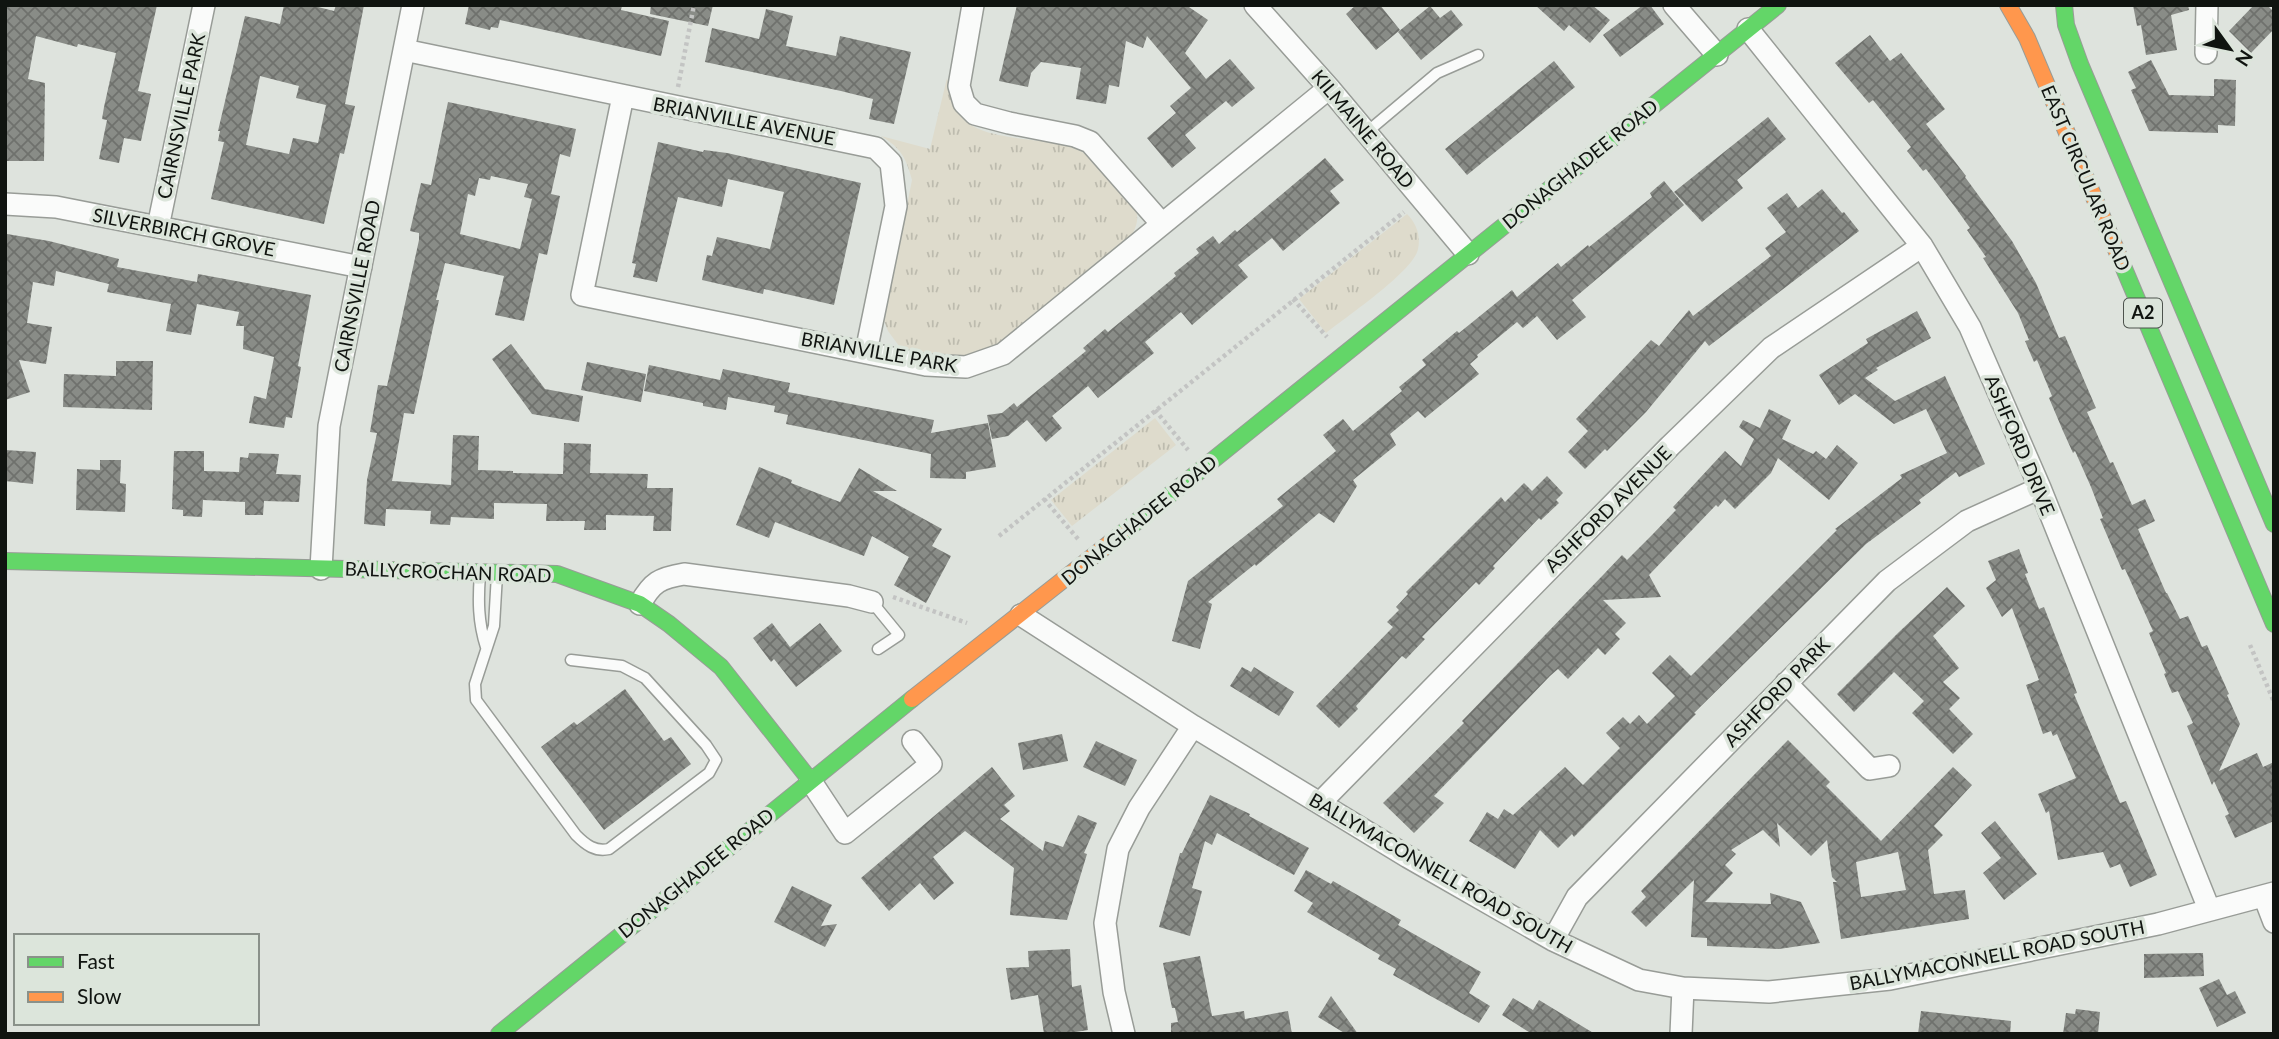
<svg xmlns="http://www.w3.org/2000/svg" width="2279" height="1039" font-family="Lato,sans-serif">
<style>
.grass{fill:url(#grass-tufts)}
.building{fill:url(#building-cross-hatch);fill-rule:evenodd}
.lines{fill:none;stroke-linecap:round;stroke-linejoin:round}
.lane-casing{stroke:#989c97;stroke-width:13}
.street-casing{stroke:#989c97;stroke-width:24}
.fast-casing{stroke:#989c97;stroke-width:18}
.slow-casing{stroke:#989c97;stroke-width:18}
.path{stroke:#c3c4c3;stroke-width:4.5;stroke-dasharray:3.5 3.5;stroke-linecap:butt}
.lane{stroke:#fafbfa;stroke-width:10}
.street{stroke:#fafbfa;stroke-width:21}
.fast{stroke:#63d668;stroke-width:16}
.slow{stroke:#ff974d;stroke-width:16}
.labels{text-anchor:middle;stroke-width:7;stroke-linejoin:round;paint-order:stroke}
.shield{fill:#dce5db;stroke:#4d534d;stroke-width:2}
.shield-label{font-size:18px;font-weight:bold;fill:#101410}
.street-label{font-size:19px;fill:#101410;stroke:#dce5db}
</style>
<defs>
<pattern id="grass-tufts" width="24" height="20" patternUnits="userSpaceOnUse" patternTransform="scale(1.75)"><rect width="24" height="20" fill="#dedbcc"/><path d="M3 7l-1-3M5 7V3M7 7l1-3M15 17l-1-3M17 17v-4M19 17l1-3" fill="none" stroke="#bdbbae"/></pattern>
<pattern id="building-cross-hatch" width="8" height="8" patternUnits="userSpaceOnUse" patternTransform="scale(1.75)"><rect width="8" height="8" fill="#898c87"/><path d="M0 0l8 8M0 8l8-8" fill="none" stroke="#6f716d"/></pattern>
</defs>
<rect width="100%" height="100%" fill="#dee3dd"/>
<!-- grass -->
<path class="grass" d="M947,78C950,88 951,100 956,109C975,148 1053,132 1086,154C1100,163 1123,192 1135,205C1140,221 1136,229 1127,243L985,355L945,360L902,350L888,331L884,321L912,180C906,158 901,148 881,136L930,149Z
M1407,214C1416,223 1421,235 1418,249C1414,271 1346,317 1326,333L1299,299Z
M1155,418L1176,445L1072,526L1051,500Z"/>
<!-- building -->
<path class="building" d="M5,5H157L138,91L151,94L141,141L124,138L119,163L99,159L107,120L102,119L104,107L116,53L78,44L77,47L36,36L28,79L45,83L44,161H5Z
M284,5H310L334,11L336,5H364L345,104L355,106L344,154L340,153L324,224L211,199L224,142L218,141L220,131H218L245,16L280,24ZM260,76L299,86L296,98L326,105L318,143L293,138L289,154L246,145Z
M469,5H622L621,10L669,21L661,56L500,20L498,28L491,27L490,30L465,24Z
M651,5H713L708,26L650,14Z
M1017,5H1186L1208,20L1185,53L1206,79L1230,59L1255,88L1232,107L1226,101L1185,135L1196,148L1172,168L1147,138L1176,113L1170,106L1191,88L1147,36L1143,48L1126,41L1119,87L1109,85L1106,104L1076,99L1081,68L1041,62L1031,73L1028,87L999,81Z
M1356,5H1380L1400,30L1376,50L1346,14Z
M1535,5H1592L1610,20L1590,43L1569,25L1564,31Z
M1643,5H1650L1664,24L1620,57L1603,35Z
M2133,5H2188L2189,10L2171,15L2177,50L2146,55L2141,25L2137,26Z
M2254,5H2267L2274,12V29L2251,53L2229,31Z
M1430,6L1440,18L1451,10L1463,25L1421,60L1398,32Z
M766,9L793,16L786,46L836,56L840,36L911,52L894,124L869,119L873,99L841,91L705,62L712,28L759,39Z
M1870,35L1890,61L1901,53L1945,109L1926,124L1966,176L1965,177L2012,241L2036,283L2059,338L2065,336L2096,408L2087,412L2110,463L2113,462L2132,505L2145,499L2155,521L2138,529L2166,593H2167L2180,619L2188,616L2202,647L2207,645L2229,694L2227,695L2240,724L2219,771L2257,753L2263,767L2274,762V821L2235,838L2225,816L2229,814L2214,781L2212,785L2187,726L2193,723L2178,691L2172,693L2164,674L2166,673L2149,633L2153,631L2125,569L2122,570L2100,519L2103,518L2091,487L2075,451L2073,453L2063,431L2049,398L2052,396L2037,360L2034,362L2025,341L2029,340L2018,313L1983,258L1986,257L1967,230L1970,228L1955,207L1926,169L1923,171L1907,151L1911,147L1873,100L1869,103L1835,63Z
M2151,60L2169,95L2214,96V79L2236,80L2235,126L2218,125V133L2149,131L2131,90L2136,88L2128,72Z
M1554,61L1575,87L1467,175L1445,149Z
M448,102L576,129L570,157L560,154L551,194L560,196L547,255L539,253L524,321L495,315L504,276L445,263L436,300H439L414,414L404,413L392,481L451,485L453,435L479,436L478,470L513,471V473L563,474L564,443L591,444L590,473L648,474L647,488H673L671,531H653L654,516L606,515V530H584L585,521H546L547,504L494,503V519L451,517L450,525L430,524L431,511L386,509L385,526L364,524L367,480L377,433L370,432L378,385L387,386L419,240V233L410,231L421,183L431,185ZM491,176L528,184L524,197L532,199L520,249L460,234L468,194L475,196L479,178L490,180Z
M1768,117L1786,139L1737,180L1743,188L1702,222L1674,192Z
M658,142L703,152L704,150L727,153L861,183L834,305L764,289L763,294L702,280L707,255L712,256L717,237L770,249L784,192L728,179L722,207L678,197L657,282L633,277L636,264L632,263Z
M1325,158L1344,180L1330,191L1340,203L1283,251L1272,238L1238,265L1248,277L1192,325L1181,312L1145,342L1154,353L1098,398L1088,386L1052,416L1062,428L1046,442L1027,420L1008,436L992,439L987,415L1002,413L1014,403L1017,407L1086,351L1083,348L1105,329L1108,332L1176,276L1174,273L1199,253L1196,249L1213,236L1219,244L1235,230L1237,232Z
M1664,181L1684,205L1572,300L1586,317L1557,340L1537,316L1523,328L1517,322L1477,355L1478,357L1470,364L1479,374L1425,418L1418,411L1390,434L1396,445L1353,480L1357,486L1334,523L1319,513L1256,566L1255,564L1208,602L1212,604L1200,649L1172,641L1188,581L1283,506L1277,499L1336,451L1323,435L1343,419L1353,431L1402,391L1399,387L1426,365L1422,360L1457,331L1459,333L1512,290L1517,297L1558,263L1561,267L1588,245L1589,247L1652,197L1650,193Z
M1822,189L1842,213L1844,212L1859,231L1709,346L1705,341L1646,412L1607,451L1605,449L1585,469L1568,452L1588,431L1576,419L1651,340L1659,346L1689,310L1693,316L1771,256L1765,248L1786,232L1767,208L1787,193L1798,208Z
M7,234L49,241L119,259L117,267L197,282L198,274L311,295L298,366L301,367L292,418L286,417L284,428L249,423L254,396L266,399L274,357L243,349L244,326H236L239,312L197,304L191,335L166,331L171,304L107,292L109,284L56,271L54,286L33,282L27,323L52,327L46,364L19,360L30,392L5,400V244Z
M1917,311L1931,338L1876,368L1878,370L1865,378L1895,401L1945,376L1985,464L1959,477L1956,472L1919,500L1921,503L1866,544L1694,713L1696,714L1574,837L1572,834L1558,848L1540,830L1515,869L1469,841L1487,812L1498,819L1504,809L1513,815L1565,767L1583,785L1620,748L1606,733L1623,717L1630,724L1639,715L1647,724L1675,696L1652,673L1670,655L1691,676L1837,530L1835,529L1902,478L1900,475L1947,453L1926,409L1894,424L1855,394L1839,405L1819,375L1868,343L1866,339Z
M511,344L545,389L583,396L579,422L532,414L492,359Z
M116,361H153L152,410L63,407L64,374L116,376Z
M587,362L646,374L641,402L581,390Z
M649,365L720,380L723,369L790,383L788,392L934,420L931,433L988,423L996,467L966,472V479L930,478L931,454L786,424L788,415L774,412L775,406L728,397L726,410L703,406V403L644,391Z
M1769,409L1791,420L1782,439L1813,454L1816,451L1826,459L1837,445L1858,463L1829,500L1778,458L1771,473L1735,509L1725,499L1718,507L1716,505L1649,575L1661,597L1603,600L1626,623L1615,634L1620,639L1605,655L1598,648L1568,679L1558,669L1550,676L1434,796L1444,803L1414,833L1383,803L1464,723L1462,721L1604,574L1622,555L1627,560L1652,535L1676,510L1673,507L1725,451L1741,466L1754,439L1739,427L1743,420L1760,428Z
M5,450L36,452L33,484L5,481Z
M174,451H204V471L239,472L240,457L248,458L249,453L279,454L276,474L301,475L299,502L264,501L263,515H245V502L203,500L202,517L183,516V510L172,509Z
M100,460H121L120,483L126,484L125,512L76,510L77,469L100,470Z
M759,467L792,480L791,483L840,502L859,468L897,491H873L942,529L932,546L951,556L926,603L894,585L909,557L872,536L864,556L775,522L769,538L736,525Z
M1547,476L1563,493L1556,500L1559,503L1541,520L1539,518L1493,566L1495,568L1479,585L1476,582L1422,637L1425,639L1406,659L1402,656L1356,706L1358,709L1339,728L1316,706L1393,627L1387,622L1399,610L1396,607L1408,594L1406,592L1501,497L1505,502L1524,483L1532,491Z
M2019,549L2028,573L2025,574L2039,609L2044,607L2072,679L2077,693L2074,694L2120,803L2126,801L2157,875L2130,887L2120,864L2110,868L2103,852L2058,860L2049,811L2046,813L2038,794L2076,778L2057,734L2053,736L2051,731L2043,734L2026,685L2039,680L2012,608L2002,617L1986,588L1996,580L1988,561Z
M1947,587L1965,606L1933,636L1959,668L1943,682L1960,698L1949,709L1973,734L1953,754L1912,713L1924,701L1894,672L1854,712L1837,694L1899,632Z
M772,623L790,647L820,623L842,651L796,687L774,659L771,662L753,638Z
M1242,667L1251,672L1254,667L1294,692L1279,716L1230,686Z
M625,689L664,741L671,737L691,764L604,830L541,747L574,722L577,725Z
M1062,734L1068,761L1023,770L1018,743Z
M1788,740L1830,782L1826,786L1881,841L1953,767L1972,785L1934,826L1943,835L1928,850L1934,894L1965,890L1969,919L1841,939L1833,882H1837L1832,877L1827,840L1811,856L1777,823L1780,847L1763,830L1731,850L1736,854L1725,865L1733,873L1705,902L1771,904L1770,893L1801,902L1820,943L1779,949L1707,946V938L1691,937L1694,880L1646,927L1631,912L1646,897L1641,891ZM1898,852L1906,890L1861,897L1856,862Z
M1096,741L1137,760L1125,786L1083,767Z
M992,767L1015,796L1004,805L1010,811L1000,819L1043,851L1045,841L1063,847L1078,815L1097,823L1084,853L1087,854L1067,920L1010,915L1014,868L965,831L933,857L954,883L934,900L920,883L889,911L861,878Z
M1210,795L1250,814L1249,816L1309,848L1294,875L1217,833L1212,845L1205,841L1192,888L1202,891L1190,936L1159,927L1180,853H1182Z
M1995,821L2037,874L2004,900L1983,873L2001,858L1981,833Z
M1306,870L1331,884L1333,881L1401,920L1398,925L1481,972L1469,993L1490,1006L1479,1023L1393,975L1396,969L1378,959L1380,955L1307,912L1313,903L1294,891Z
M792,886L832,905L821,926L837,924L825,947L774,922Z
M1070,949L1072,987L1081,985L1088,1030L1063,1034H1044L1038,995L1011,1000L1006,968L1029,967L1028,951Z
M2203,953L2204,976L2144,978V954Z
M1200,956L1212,1016L1244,1011L1245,1019L1288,1011L1292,1034H1171V1023L1178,1022L1175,1008H1172L1163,963Z
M2219,979L2227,995L2235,991L2246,1013L2217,1027L2199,988Z
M1331,996L1358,1034H1346L1318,1017Z
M1513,998L1533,1010L1539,1000L1595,1034H1532L1502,1015Z
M2076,1009L2100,1012L2098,1034H2063L2066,1013L2075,1014Z
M1921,1011L2011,1021L2010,1034H1918Z"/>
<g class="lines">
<defs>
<path id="lane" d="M1367,132L1437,73L1478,55
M480,574C478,600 478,622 486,647
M497,574L494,626L475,684L476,700L576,835C586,845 595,852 609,849L709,773L716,760L706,745L645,678L622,666L571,660
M872,602L899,635L878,649"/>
<path id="street" d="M973,5L959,86L964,103L975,114L1009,123L1075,136L1090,142L1162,224
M1255,5L1329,88L1468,254
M1674,5L1717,55
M1748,29L1922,246L1970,327L2040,488L2209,909
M404,50L876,148L891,163L896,206L866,352
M2206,53L2207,5
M623,96L582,295L926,365L966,367L1003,354L1329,88
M5,204L56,207L361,267
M158,227L204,5
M321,569L329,426L413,5
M640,604C652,582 660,578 684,574L849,596L872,602
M1021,615L1193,726L1408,857L1553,940L1639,980L1683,988L1769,992L1890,979L2158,924L2274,893
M1786,683L1870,769L1889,766
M810,780L845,833L931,764L913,741
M1320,803L1670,446L1771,348L1922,246
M2264,896L2274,922
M1553,940L1577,897L1887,581L1967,521L2040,488
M1124,1034L1114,992L1105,923L1118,849L1139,808L1193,726
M1681,1034L1683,988"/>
<path id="fast" d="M2064,5L2066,25L2080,64L2274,524
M2120,259L2274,624
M1120,535L1778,5
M5,561L557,574L640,604L669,624L721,667L810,780
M499,1034L912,699"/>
<path id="slow" d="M2008,5L2027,38L2120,259
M912,699L1120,535"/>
</defs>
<!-- lane casing -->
<use href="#lane" class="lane-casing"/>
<!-- street casing -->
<use href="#street" class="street-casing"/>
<!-- fast casing -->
<use href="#fast" class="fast-casing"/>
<!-- slow casing -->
<use href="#slow" class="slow-casing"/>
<!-- path -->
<path class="path" d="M678,87L694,5
M1293,299L1327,337
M1155,410L1188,450
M1044,499L1078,539
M999,536L1404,212
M893,597L967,623
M2250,645L2274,702"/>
<!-- lane -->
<use href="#lane" class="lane"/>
<!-- street -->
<use href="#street" class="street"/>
<!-- fast -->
<use href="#fast" class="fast"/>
<!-- slow -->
<use href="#slow" class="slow"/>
</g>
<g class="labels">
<!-- shield labels -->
<rect class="shield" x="2124" y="298.5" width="38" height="29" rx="5"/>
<g class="shield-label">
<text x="2143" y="319">A2</text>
</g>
<!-- street labels -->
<g class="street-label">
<text transform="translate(181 116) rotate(-78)" y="7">CAIRNSVILLE PARK</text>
<text transform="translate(744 121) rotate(11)" y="7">BRIANVILLE AVENUE</text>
<text transform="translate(1363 129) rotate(50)" y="7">KILMAINE ROAD</text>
<text transform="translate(1580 164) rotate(-39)" y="7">DONAGHADEE ROAD</text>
<text transform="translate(2086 178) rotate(67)" y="7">EAST CIRCULAR ROAD</text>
<text transform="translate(184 232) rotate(11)" y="7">SILVERBIRCH GROVE</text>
<text transform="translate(357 286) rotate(-79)" y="7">CAIRNSVILLE ROAD</text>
<text transform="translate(879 352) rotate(10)" y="7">BRIANVILLE PARK</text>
<text transform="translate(2020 445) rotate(67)" y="7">ASHFORD DRIVE</text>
<text transform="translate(1608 509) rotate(-45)" y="7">ASHFORD AVENUE</text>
<text transform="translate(1139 520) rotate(-39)" y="7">DONAGHADEE ROAD</text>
<text transform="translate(448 572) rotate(2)" y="7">BALLYCROCHAN ROAD</text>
<text transform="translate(1777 692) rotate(-46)" y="7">ASHFORD PARK</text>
<text transform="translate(696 873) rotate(-39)" y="7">DONAGHADEE ROAD</text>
<text transform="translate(1441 873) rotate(30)" y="7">BALLYMACONNELL ROAD SOUTH</text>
<text transform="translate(1997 955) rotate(-11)" y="7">BALLYMACONNELL ROAD SOUTH</text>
</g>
</g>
<!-- border -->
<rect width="2279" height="1039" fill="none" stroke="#101410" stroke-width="14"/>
<!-- legend -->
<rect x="14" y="934" width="245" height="91" fill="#dce5db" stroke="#8a918a" stroke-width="2"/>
<rect x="28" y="957" width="35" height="10" fill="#63d668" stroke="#8a918a" stroke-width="2"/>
<text x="77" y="969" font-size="21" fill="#101410">Fast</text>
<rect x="28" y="992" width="35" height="10" fill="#ff974d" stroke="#8a918a" stroke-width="2"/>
<text x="77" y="1004" font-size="21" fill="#101410">Slow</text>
<!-- north arrow -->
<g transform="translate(2230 49) rotate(123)" stroke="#dce5db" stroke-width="5" paint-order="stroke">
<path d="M0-5L12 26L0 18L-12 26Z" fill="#101410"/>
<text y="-10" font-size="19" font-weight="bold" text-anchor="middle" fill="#101410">N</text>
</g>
</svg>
